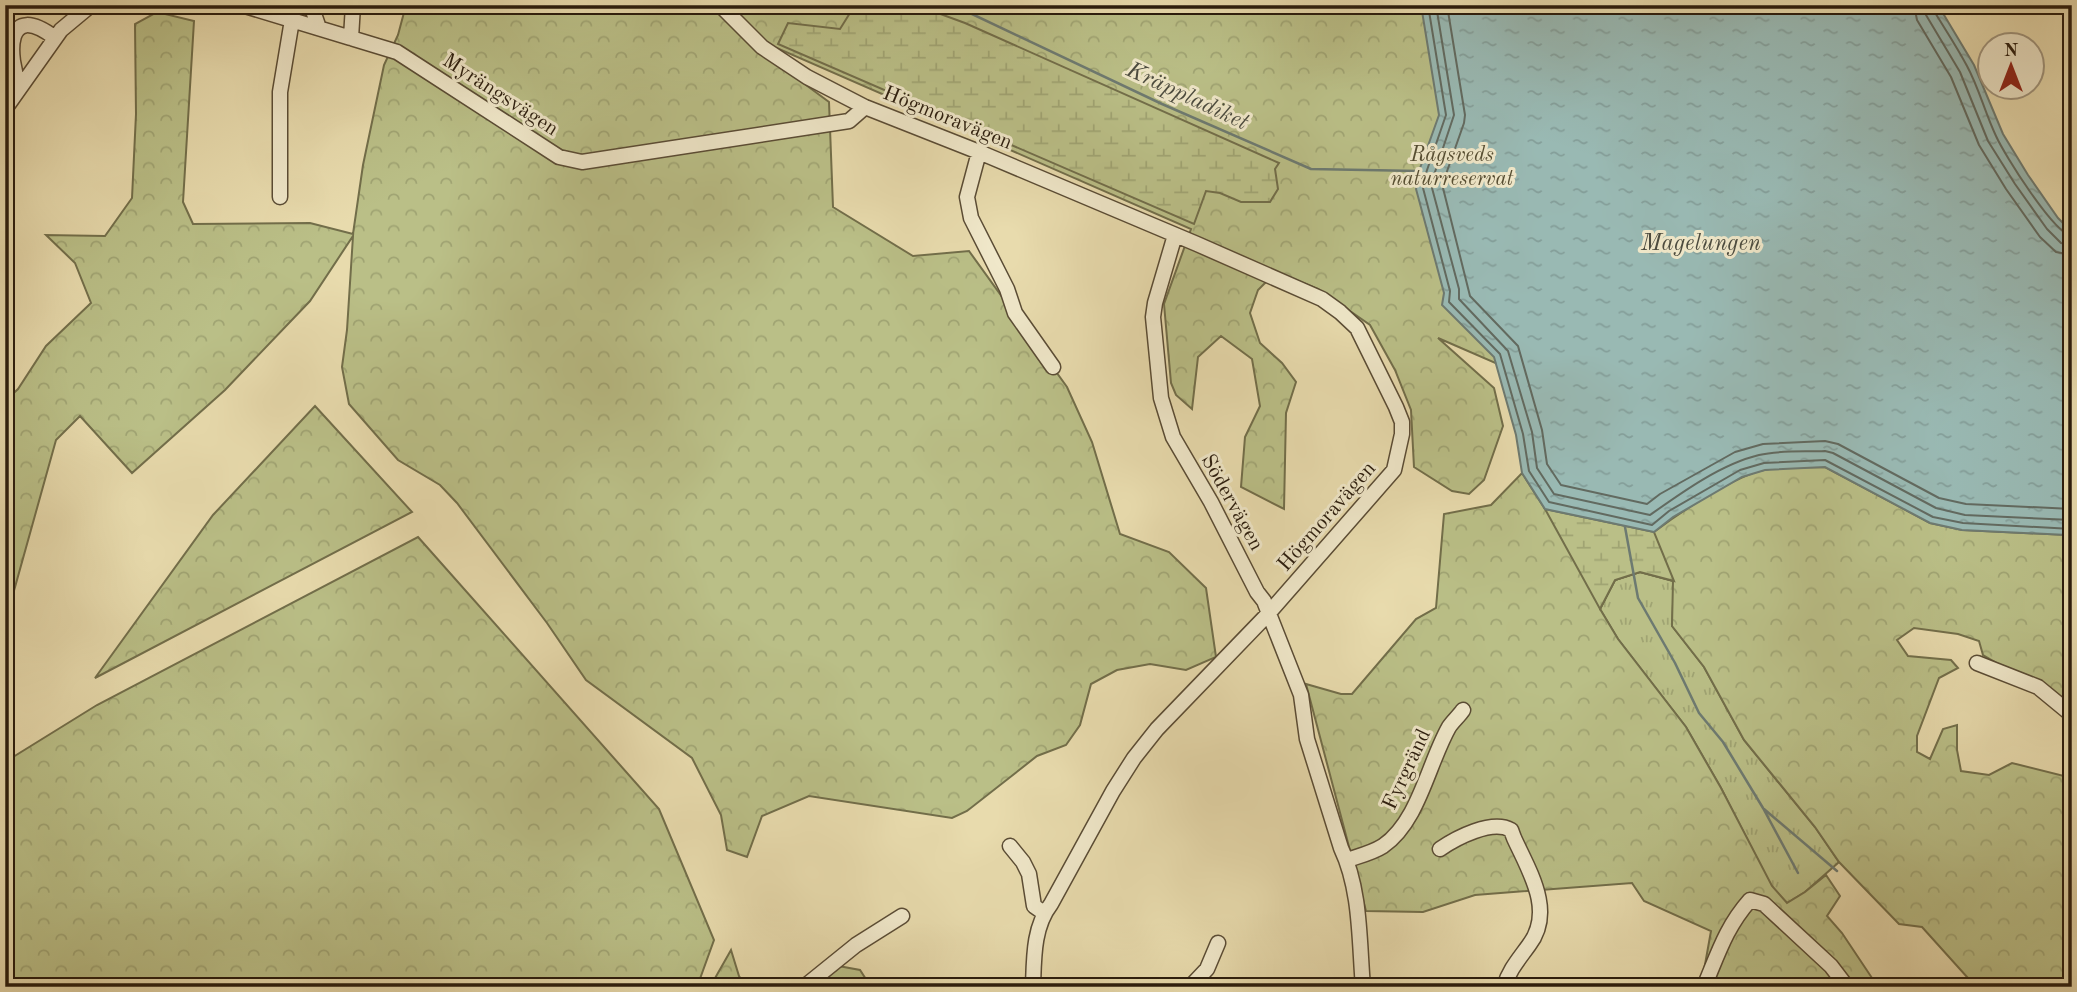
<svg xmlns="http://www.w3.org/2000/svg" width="2077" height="992" font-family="'Old Standard TT',serif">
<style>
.grass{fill:url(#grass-tufts);stroke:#726e4a;stroke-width:2}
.forest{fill:url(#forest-crowns);stroke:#726e4a;stroke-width:2}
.wetland{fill:url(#wetland-marsh);stroke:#726e4a;stroke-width:2}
.water{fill:url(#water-ripples);stroke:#6d7a71;stroke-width:2}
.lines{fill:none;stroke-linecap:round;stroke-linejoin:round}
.shore{stroke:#626a60;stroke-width:2}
.stream{stroke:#6d7a71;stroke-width:2.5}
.minor-casing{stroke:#5a4c35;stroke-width:17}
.minor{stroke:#f0e8ca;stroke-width:14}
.labels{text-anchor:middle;stroke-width:6;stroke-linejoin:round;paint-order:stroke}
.street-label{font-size:21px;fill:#2a1c0d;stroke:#f0e8ca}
.park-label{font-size:21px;font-style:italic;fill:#554d32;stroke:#f0e8ca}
.water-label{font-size:23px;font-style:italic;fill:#4b4b3f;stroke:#f0e8ca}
</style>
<defs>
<pattern id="grass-tufts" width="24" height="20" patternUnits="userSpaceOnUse" patternTransform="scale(1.75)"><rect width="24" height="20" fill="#babf87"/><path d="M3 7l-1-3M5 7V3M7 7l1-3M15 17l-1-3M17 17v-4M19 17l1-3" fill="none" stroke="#a0a473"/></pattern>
<pattern id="forest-crowns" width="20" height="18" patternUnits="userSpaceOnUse" patternTransform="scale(1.75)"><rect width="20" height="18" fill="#babf87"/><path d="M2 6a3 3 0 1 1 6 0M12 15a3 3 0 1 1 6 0" fill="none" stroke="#a0a473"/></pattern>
<pattern id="wetland-marsh" width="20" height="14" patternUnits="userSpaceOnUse" patternTransform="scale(1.75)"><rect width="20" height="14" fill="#babf87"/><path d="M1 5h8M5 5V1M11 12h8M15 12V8" fill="none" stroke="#a0a473"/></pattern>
<pattern id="water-ripples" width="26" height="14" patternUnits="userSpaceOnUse" patternTransform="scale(1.75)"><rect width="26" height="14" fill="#99b9b3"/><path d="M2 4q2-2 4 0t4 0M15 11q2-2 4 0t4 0" fill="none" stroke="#849e99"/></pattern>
</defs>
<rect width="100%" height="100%" fill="#e8dbad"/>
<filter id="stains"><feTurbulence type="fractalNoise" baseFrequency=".00286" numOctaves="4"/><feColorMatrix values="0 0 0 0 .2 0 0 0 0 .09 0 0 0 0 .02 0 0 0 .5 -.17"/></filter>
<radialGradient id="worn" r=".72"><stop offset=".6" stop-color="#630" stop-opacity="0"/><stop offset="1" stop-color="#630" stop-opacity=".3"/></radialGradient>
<!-- grass -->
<path class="grass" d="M1640,572L1674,581L1672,626L1704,667L1744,740L1815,827L1839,862L1805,892L1787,903L1771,886L1721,788L1686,727L1618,639L1600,609L1615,580Z"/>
<!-- forest -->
<path class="forest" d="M406,5H1645L1516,372L1438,338L1494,388L1503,426L1484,480L1469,494L1452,491L1414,467L1411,410L1395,370L1370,325L1318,289L1276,272L1258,290L1250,313L1260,343L1282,363L1296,382L1286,413L1284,509L1241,487L1245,437L1260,406L1252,359L1221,336L1198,357L1192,409L1176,395L1171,383L1164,304L1191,229L777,48L772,60L829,102L833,207L913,256L969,251L1067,387L1092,442L1120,534L1169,552L1206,588L1216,657L1186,670L1150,664L1117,670L1091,684L1080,725L1066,745L1037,756L967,811L952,818L809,796L762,816L747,857L727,850L721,815L692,758L586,680L547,623L457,503L440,485L398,460L349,404L342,367L347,330L353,236L310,301L225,390L132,473L80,416L56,440L5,623V401L18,389L46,346L91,303L75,263L46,235L105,236L132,198L136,114L135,24L157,12L194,21L183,202L193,224L310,223L353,234L363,165L384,65L398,35Z
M315,406L412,512L95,678L213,515Z
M1825,467L1930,523L1962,530L2068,535L2072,540V707L1983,655L1979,641L1958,634L1914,628L1897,640L1908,656L1951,660L1958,668L1939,678L1917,736V752L1930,759L1943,729L1957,725V750L1961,771L1989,775L2012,763L2072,778V838L2068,839L2069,853L2072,858V987H1976L1922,927L1899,924L1839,862L1815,827L1744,740L1704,667L1672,626L1673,581L1640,572L1615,580L1600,609L1618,639L1686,727L1721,788L1772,886L1787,903L1805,892L1826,875L1840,896L1827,916L1842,933L1872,978L1867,987H1701L1711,931L1644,901L1632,883L1475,895L1423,912L1366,911L1306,684L1341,694H1352L1416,619L1436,608L1444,514L1491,505L1522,473L1545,509L1654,532C1679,513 1734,476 1764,470C1784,466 1806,468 1825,467Z
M418,537L659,809L714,940L697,987H5V762L97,705Z
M731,950L739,976L746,987H710Z
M833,965L860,970L871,987H812Z"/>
<!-- wetland -->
<path class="wetland" d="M855,5H916L965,23L1279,163L1275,169L1278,189L1270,202H1241L1220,193L1206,191L1194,224L778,44L788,23L840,29Z
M1545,509L1654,532L1674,581L1640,572L1615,580L1600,609Z"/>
<!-- water -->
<path class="water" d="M1421,5H1938L1974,65L2003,134L2028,175L2058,218L2072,232V540L2067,535L1962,530L1930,523L1825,467L1765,470L1742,477L1673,517L1654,532L1545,509L1522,473L1516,435L1494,357L1442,305L1444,293L1416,189L1419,171L1439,115Z"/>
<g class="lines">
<!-- shore -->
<path class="shore" d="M1428,5L1446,115L1426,173L1423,188L1450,291L1449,302L1500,354L1523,434L1529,471L1549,502L1652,525L1669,511L1740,470L1764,463L1825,460L1933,517L1963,523L2072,529
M1436,5L1454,115L1434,175L1432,188L1459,289V299L1508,351L1532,432L1537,468L1554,494L1650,515C1681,493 1721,464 1759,455C1780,450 1804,452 1825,451L1833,453L1936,508L1965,515L2072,520
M1447,5L1465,115L1464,123L1445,177L1443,188L1470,296L1518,346L1542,430L1547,464L1561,485L1647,504L1660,494L1735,452L1763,444L1825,441L1838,444L1939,498L1966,504L2072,509
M1914,5L1917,20L1951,77L1979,145L2006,189L2040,237L2056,252L2072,255
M1924,5L1926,15L1960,72L1988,141L2015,184L2047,229L2061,243L2072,245
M1933,5L1934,11C1945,29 1957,47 1967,66C1979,88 1985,113 1996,136C2004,154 2054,234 2072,236"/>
<!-- stream -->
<path class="stream" d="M953,5L1162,104L1311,169L1419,171
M1625,527L1638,598L1675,663L1699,713L1723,742L1763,808L1798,873
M1764,809L1837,871"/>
<defs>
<path id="minor" d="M242,5L397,52L559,157L582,162L849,121L865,107
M311,5L319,28
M720,5L762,47L807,77L865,107L979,152L1197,244L1322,299L1340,312L1357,328L1396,407L1402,422V434L1394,470L1268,614L1157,729L1134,758L1113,791L1051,904C1033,927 1034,959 1033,987
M2071,5L2072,7
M351,38L353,5
M20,88C7,55 5,0 55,38
M5,109L61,30L91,5
M979,152L967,197L971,218L1007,289L1015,313L1053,367
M280,197V92L292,20
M1175,235L1155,303L1153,317L1161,398L1173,437L1211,502L1257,592L1264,601L1301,695L1307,739L1341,848C1361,890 1359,941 1363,987
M1977,663L2038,687L2072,715
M1010,846L1023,862L1029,874L1034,906L1044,913
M1440,849C1456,838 1492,819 1511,830L1514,838C1529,871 1555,911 1529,945C1519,959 1509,970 1504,987
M1347,860C1359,856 1372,853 1383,846C1419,821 1428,764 1449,727C1453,721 1459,716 1463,710
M804,987L856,945L902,916
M1190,987L1207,969L1218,943
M1704,987C1718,954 1726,927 1750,900L1764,904L1831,966L1847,987"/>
</defs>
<!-- minor casing -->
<use href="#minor" class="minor-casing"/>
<!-- minor -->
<use href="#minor" class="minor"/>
</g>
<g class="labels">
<!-- street labels -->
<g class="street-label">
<text transform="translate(501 94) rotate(33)" y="7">Myrängsvägen</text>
<text transform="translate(948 117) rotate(22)" y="7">Högmoravägen</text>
<text transform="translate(1233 502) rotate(61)" y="7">Södervägen</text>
<text transform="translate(1326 516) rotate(-49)" y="7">Högmoravägen</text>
<text transform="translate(1406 769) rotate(-65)" y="7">Fyrgränd</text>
</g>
<!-- park labels -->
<g class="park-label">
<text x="1452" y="161">Rågsveds<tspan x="1452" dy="24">naturreservat</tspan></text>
</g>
<!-- water labels -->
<g class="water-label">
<text transform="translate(1188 95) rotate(25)" y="8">Kräppladiket</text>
<text x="1701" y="250">Magelungen</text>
</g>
</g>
<!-- margin -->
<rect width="2077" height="992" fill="none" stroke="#e8dbad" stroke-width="28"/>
<rect x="7" y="7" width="2063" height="978" fill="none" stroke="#2a1c0d" stroke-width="3.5"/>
<rect x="14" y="14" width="2049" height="964" fill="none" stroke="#2a1c0d" stroke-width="2"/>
<!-- north arrow -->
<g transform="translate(2011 66)"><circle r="33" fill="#f0e8ca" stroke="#a1967e" stroke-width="2"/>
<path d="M0-5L12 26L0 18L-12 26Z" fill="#8f2418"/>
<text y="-10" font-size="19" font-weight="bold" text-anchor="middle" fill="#2a1c0d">N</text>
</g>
<rect width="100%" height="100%" filter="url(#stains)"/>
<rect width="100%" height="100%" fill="url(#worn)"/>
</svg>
